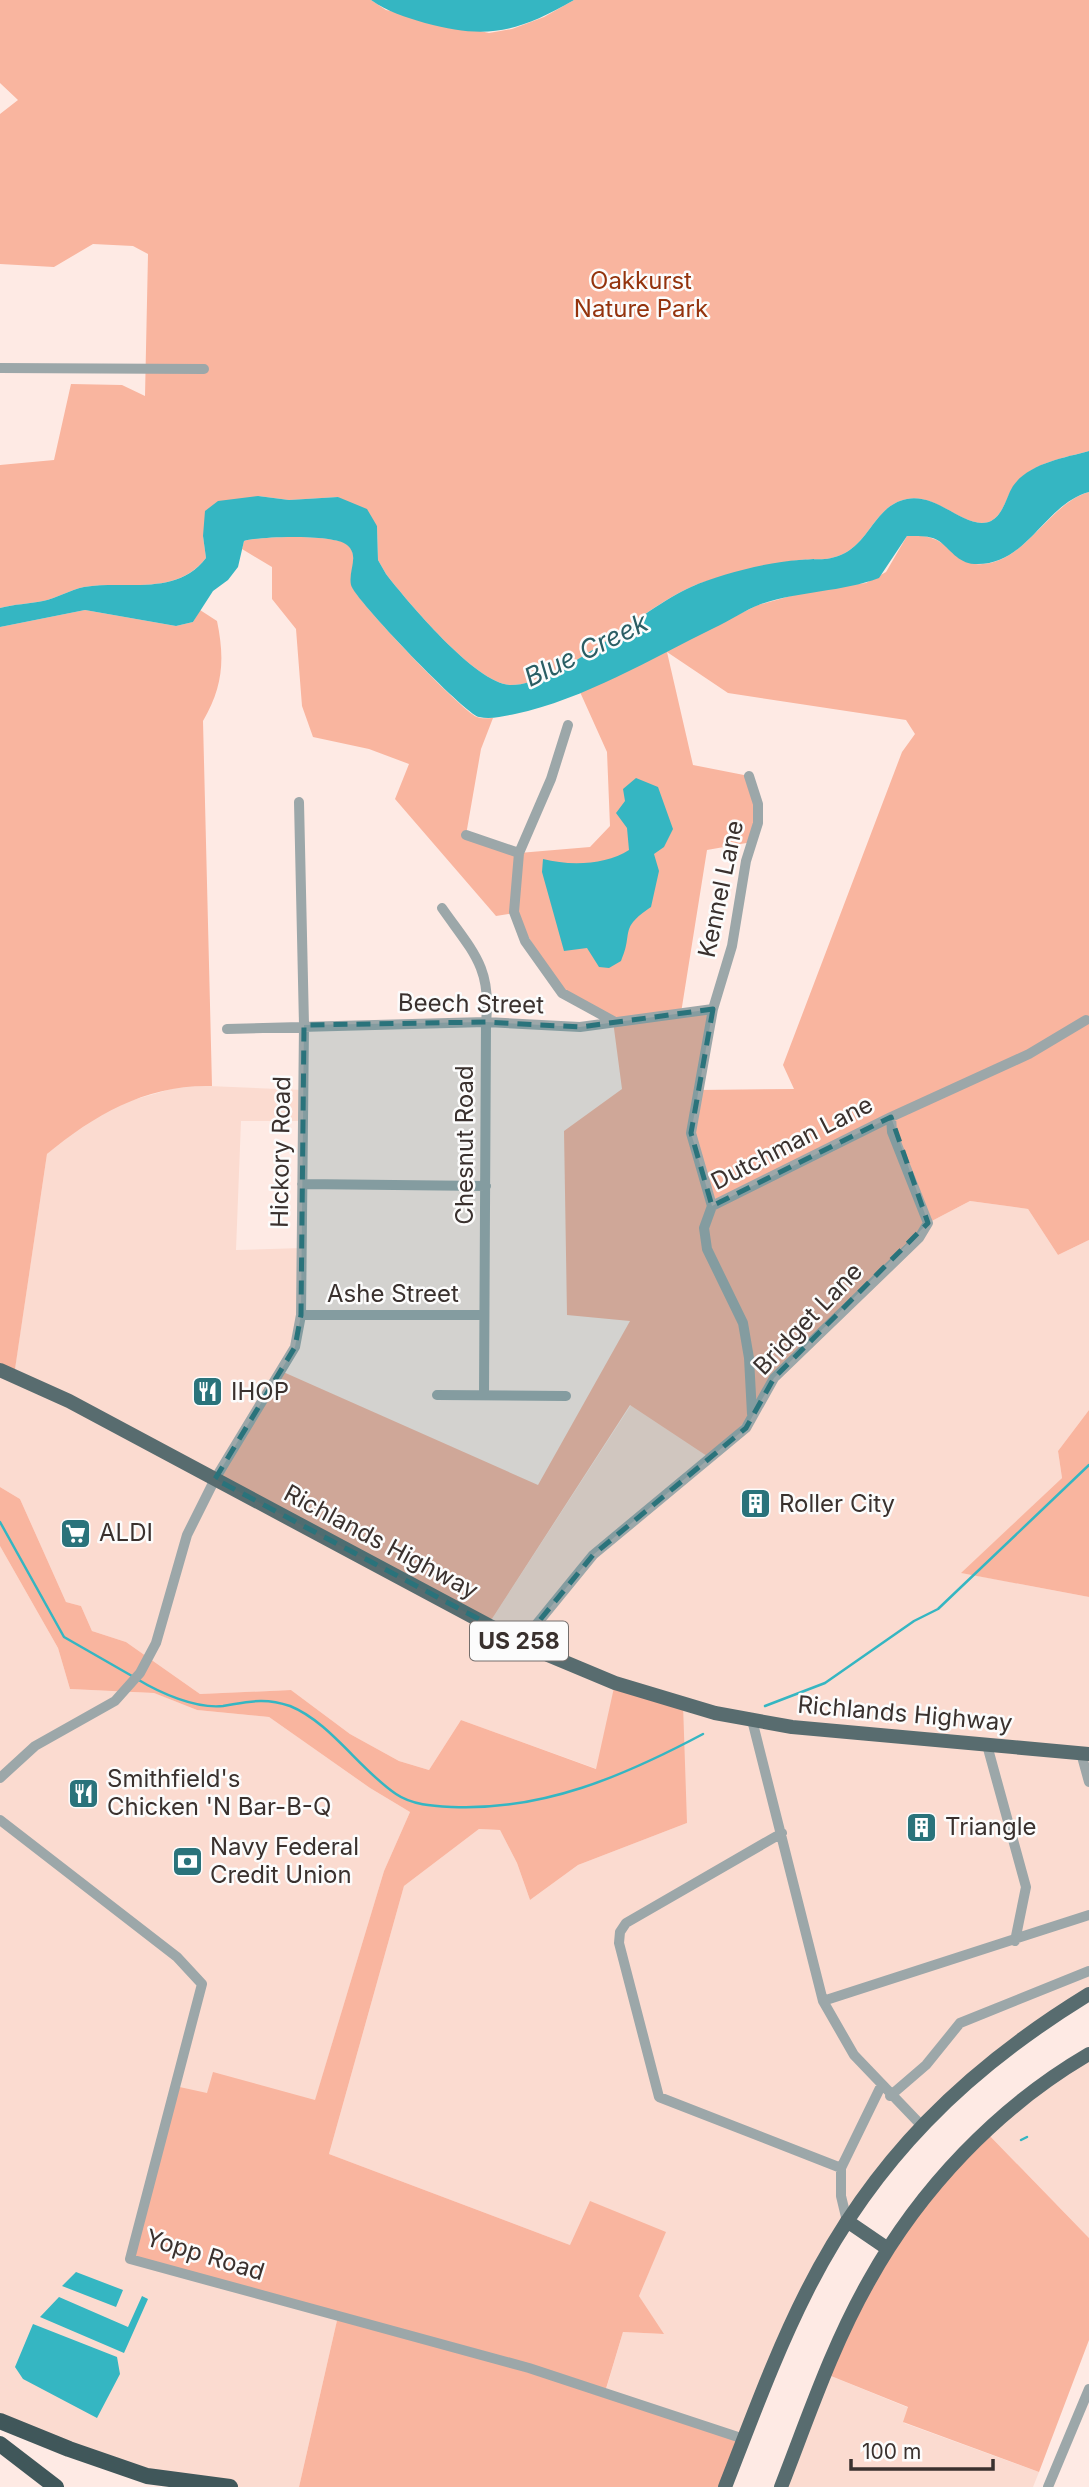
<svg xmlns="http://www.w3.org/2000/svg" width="1089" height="2487" font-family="Inter,sans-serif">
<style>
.built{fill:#fbdbd0}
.green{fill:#f9b59f;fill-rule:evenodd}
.water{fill:#35b6c2}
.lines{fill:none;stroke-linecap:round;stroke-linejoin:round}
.stream{stroke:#35b6c2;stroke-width:2.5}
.minor{stroke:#9ca7a9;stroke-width:10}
.major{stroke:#586c6f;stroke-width:14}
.highway{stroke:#40575a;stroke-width:16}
.marked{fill:#2a737b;fill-opacity:0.2;stroke:#2a737b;stroke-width:5;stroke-dasharray:14 9;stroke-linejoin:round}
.labels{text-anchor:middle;stroke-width:5;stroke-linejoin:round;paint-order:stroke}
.shield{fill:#fcfcfc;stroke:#746e6c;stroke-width:2}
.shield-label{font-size:23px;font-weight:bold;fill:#3a312e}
.park-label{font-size:24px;fill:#94330d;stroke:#fcfcfc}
.street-label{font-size:24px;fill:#3a312e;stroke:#fcfcfc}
.poi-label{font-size:24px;fill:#3a312e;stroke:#fcfcfc;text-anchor:start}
.water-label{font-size:26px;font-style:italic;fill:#2a5e64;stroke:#fcfcfc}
</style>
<rect width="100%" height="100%" fill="#feeae4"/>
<!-- built -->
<path class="built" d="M185,1085L303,1090V1121H241L236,1250L302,1248L295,1347L215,1479L488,1625L631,1405L774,1378L928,1223L970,1201L1028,1209L1058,1255L1089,1240V1410L1058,1451L1062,1478L962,1573L1089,1597V1994L961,2086L847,2221L744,2439L605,2393L623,2332L663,2334L639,2296L665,2232L570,2245L329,2154L404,1886L479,1829L500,1830L517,1863L530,1900L578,1865L687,1823L597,1769L461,1720L429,1770L399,1761L350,1734L291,1690L200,1694L126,1642L92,1631L81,1606L66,1602L20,1499L0,1487V1370L14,1375L47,1154L82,1124L119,1104Z
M0,1546L58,1648L70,1689L154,1693L197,1710L269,1717L370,1788L410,1812L384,1871L302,2144L338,2316L299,2487H230L147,2476L0,2421Z
M1089,2054V2238L986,2132Z
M826,2374L909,2408L904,2423L1039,2472L1033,2487H781Z"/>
<!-- green -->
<path class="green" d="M0,0H371L386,10L489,33L512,29L544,17L574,0H1089V451C1064,458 1029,463 1014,486C1006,497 1004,514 991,521C967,532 938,493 907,499C876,505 871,539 845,553C828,562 816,558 799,560C776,563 711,578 691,587C640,609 563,685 511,685C477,685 407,601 386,574L378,560L377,526L338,497L289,500L258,496L203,536L206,558C175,597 127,580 84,587C70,590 57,598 43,601C28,604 15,604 0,608V465L54,460L71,384L122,385L145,396L148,254L133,246L93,244L54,267L0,264V114L18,100L0,83Z
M1089,492V1240L1058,1255L1028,1209L970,1201L928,1223L774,1378L752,1414L710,1458L630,1405L488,1625L215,1479L281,1371L538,1485L630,1321L567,1315L564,1131L622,1089L613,1021L562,993L514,913L496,916L395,799L409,764L369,749L313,737L302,706L296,629L272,599V567L242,549L244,541C260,536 336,534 348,545C360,557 348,572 352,586C356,601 463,712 477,717C481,719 489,718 493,718L481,749L466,835L519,853L590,847L610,826L607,752L580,692L758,605L812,590L866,583L886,572L907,536C916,536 926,535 934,539C948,544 959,562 976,564C1023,568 1048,503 1089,492ZM667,652L728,693L906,720L915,734L902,752L783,1065L794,1089L699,1090L713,1009L681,1013L707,850L752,842L758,804L749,776L693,765Z
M85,610L176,626L193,622L200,610L217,621C225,659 223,687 203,721L212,1086C148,1084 95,1114 47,1154L14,1376L0,1370V627Z
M1089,1410V1597L961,1573L1062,1478L1058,1451Z
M0,1487L20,1499L66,1602L81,1606L92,1631L126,1642L200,1694L291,1690L350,1734L399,1761L429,1770L461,1720L596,1769L615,1683L683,1704L687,1823L578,1865L530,1900L517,1863L500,1830L479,1829L404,1886L329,2154L570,2245L590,2201L666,2232L639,2296L664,2334L623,2332L605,2392L744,2439L725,2487H299L338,2316L130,2259L175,2086L207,2093L213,2072L315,2100L384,1871L410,1812L370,1788L269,1717L197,1710L154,1693L70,1689L58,1648L0,1546Z
M986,2132L1089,2238V2340L1039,2472L903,2422L908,2407L826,2374L888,2249Z"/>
<!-- water -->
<path class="water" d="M371,0H574C518,32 488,40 425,23C405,17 388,12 371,0Z
M1089,451V492C1044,504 1027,567 974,564C958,563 950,549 939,541C930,535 917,536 907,536L879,578C842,592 799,591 761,604C745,610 729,621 714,628C650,659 585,699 515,714C503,716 491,720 479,717C465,714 354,599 351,585C348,570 360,556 347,545C335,534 260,536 244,541L238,567L228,580L213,591L193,622L176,626L85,610L0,627V608C15,604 28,604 43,601C57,598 70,590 84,587C126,580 176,597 206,558L203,536L205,511L218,501L258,496L289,500L338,497L367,509L377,526L378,560L386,574C407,601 477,685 511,685C562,685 641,609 691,587C719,574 768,562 799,560C816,558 828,562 845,553C871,539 876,505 907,499C939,493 967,532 991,521C1004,514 1006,497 1013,486C1029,463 1064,458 1089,451Z
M636,778L658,787L673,829L664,847L654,854L659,871L651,907C618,929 634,932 621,961L609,968L599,967L587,948L564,951L542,872L543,859C570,866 606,865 629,850L627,828L616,813L625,801L623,789Z
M76,2272L123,2290L116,2307L62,2286Z
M142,2296L148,2299L124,2353L40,2317L59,2297L128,2327Z
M33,2324L117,2357L120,2374L97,2418L23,2379L15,2367Z"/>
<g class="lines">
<!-- stream -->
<path class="stream" d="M0,1522L64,1637L132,1676
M137,1679C160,1693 196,1709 223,1706C248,1702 264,1697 290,1706C330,1722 360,1770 396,1794C412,1805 433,1806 452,1807C543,1811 624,1776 703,1734
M765,1706L825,1683L914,1621L938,1609L1089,1465
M1021,2140L1027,2137"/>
<!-- minor -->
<path class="minor" d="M0,368L204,369
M568,725L551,779L519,853L514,912L525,941L562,993L613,1021
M466,835L519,853
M442,908C472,951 492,967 486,1022L484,1395
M227,1029L486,1022L580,1027L713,1009
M302,1184L486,1186
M712,1206L691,1133L713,1009L732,946L746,861L758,823V804L749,776
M301,1315H484
M437,1395L566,1396
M752,1414L749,1358L743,1323L707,1249L704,1228L712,1206L891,1117L1029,1054L1086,1020
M522,1642L593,1555L746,1428L774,1378L919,1238L928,1223L892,1132L891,1117
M752,1720L823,2001L854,2055L921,2125
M987,1745L1026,1887L1015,1941
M1081,1753L1089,1782
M0,1778L35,1746L115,1701L140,1673L156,1643L187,1535L215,1479L295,1347L301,1315L304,1025L299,802
M0,1820L177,1957L202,1984L130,2259L529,2368L744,2439
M782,1833L626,1923L620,1932L619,1943L659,2097L841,2168
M823,2001L1089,1915
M890,2096L926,2065L960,2023L1089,1971
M847,2221L841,2196V2168L881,2086
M1048,2487L1089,2389"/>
<!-- major -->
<path class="major" d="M0,1370L69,1401L488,1625L548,1655L615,1683L715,1713L792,1727L1089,1754
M847,2221L888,2249
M725,2487C751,2421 775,2354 807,2291C873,2160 965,2070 1089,1994
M781,2487C808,2418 832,2346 869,2281C920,2189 998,2107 1089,2054"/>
<!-- highway -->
<path class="highway" d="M0,2421L69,2449L147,2476L230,2487
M0,2444L56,2487"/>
</g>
<!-- marked area -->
<path class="marked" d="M713,1009L691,1133L712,1206L891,1117L928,1223L774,1378L746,1428L593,1555L522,1642L215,1479L295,1347L301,1315L304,1025L486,1022L580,1027Z"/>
<!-- icons -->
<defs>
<symbol id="restaurant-square" viewBox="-11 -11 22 22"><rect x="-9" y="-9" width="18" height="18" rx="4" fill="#2a737b" stroke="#fcfcfc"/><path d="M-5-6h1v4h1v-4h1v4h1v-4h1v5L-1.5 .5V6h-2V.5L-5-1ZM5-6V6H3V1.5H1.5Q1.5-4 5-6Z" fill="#fff"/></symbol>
<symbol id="building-square" viewBox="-11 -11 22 22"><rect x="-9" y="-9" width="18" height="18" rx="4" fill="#2a737b" stroke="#fcfcfc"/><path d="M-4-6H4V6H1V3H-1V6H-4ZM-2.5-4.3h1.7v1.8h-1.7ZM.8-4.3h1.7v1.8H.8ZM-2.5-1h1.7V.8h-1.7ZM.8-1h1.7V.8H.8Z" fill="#fff"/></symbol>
<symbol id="supermarket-square" viewBox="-11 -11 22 22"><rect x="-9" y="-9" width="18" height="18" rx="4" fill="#2a737b" stroke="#fcfcfc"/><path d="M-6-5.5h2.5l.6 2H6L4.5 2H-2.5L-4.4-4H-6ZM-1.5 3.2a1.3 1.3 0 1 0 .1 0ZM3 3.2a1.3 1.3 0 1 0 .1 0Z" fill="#fff"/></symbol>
<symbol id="bank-square" viewBox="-11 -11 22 22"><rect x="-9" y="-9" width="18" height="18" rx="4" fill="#2a737b" stroke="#fcfcfc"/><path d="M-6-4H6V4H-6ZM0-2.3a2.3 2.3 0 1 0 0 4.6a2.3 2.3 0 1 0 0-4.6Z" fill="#fff"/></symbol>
</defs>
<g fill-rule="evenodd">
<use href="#restaurant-square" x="190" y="1374" width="35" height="35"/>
<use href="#building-square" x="738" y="1486" width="35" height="35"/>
<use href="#supermarket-square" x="58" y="1516" width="35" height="35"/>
<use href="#restaurant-square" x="66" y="1776" width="35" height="35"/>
<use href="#building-square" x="904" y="1810" width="35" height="35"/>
<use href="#bank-square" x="170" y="1844" width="35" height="35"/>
</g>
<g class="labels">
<!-- shield labels -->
<rect class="shield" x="470" y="1621.5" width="98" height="39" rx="5"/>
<g class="shield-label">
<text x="519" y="1649">US 258</text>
</g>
<!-- park labels -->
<g class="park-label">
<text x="641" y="289">Oakkurst<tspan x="641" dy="28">Nature Park</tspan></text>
</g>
<!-- street labels -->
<g class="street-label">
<text transform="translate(721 889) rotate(-78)" y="8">Kennel Lane</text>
<text transform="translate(471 1004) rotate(1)" y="8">Beech Street</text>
<text transform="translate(792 1143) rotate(-27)" y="8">Dutchman Lane</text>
<text transform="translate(465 1145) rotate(-90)" y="8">Chesnut Road</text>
<text transform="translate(281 1152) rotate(-89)" y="8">Hickory Road</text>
<text x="393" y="1302">Ashe Street</text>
<text transform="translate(808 1319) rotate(-46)" y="8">Bridget Lane</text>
<text transform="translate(381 1542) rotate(28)" y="8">Richlands Highway</text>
<text transform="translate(905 1714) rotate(5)" y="8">Richlands Highway</text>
<text transform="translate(205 2255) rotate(17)" y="8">Yopp Road</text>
</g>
<!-- poi labels -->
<g class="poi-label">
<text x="231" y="1400">IHOP</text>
<text x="779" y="1512">Roller City</text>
<text x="99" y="1541">ALDI</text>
<text x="107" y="1787">Smithfield's<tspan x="107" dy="28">Chicken 'N Bar-B-Q</tspan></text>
<text x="945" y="1835">Triangle</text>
<text x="210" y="1855">Navy Federal<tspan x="210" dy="28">Credit Union</tspan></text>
</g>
<!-- water labels -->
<g class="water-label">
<text transform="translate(586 650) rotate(-26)" y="9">Blue Creek</text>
</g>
</g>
<!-- scale -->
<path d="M851 2459v10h142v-10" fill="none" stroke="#3a312e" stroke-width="3.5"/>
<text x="862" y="2459" font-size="21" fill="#3a312e" stroke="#fcfcfc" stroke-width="5" paint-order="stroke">100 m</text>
</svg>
